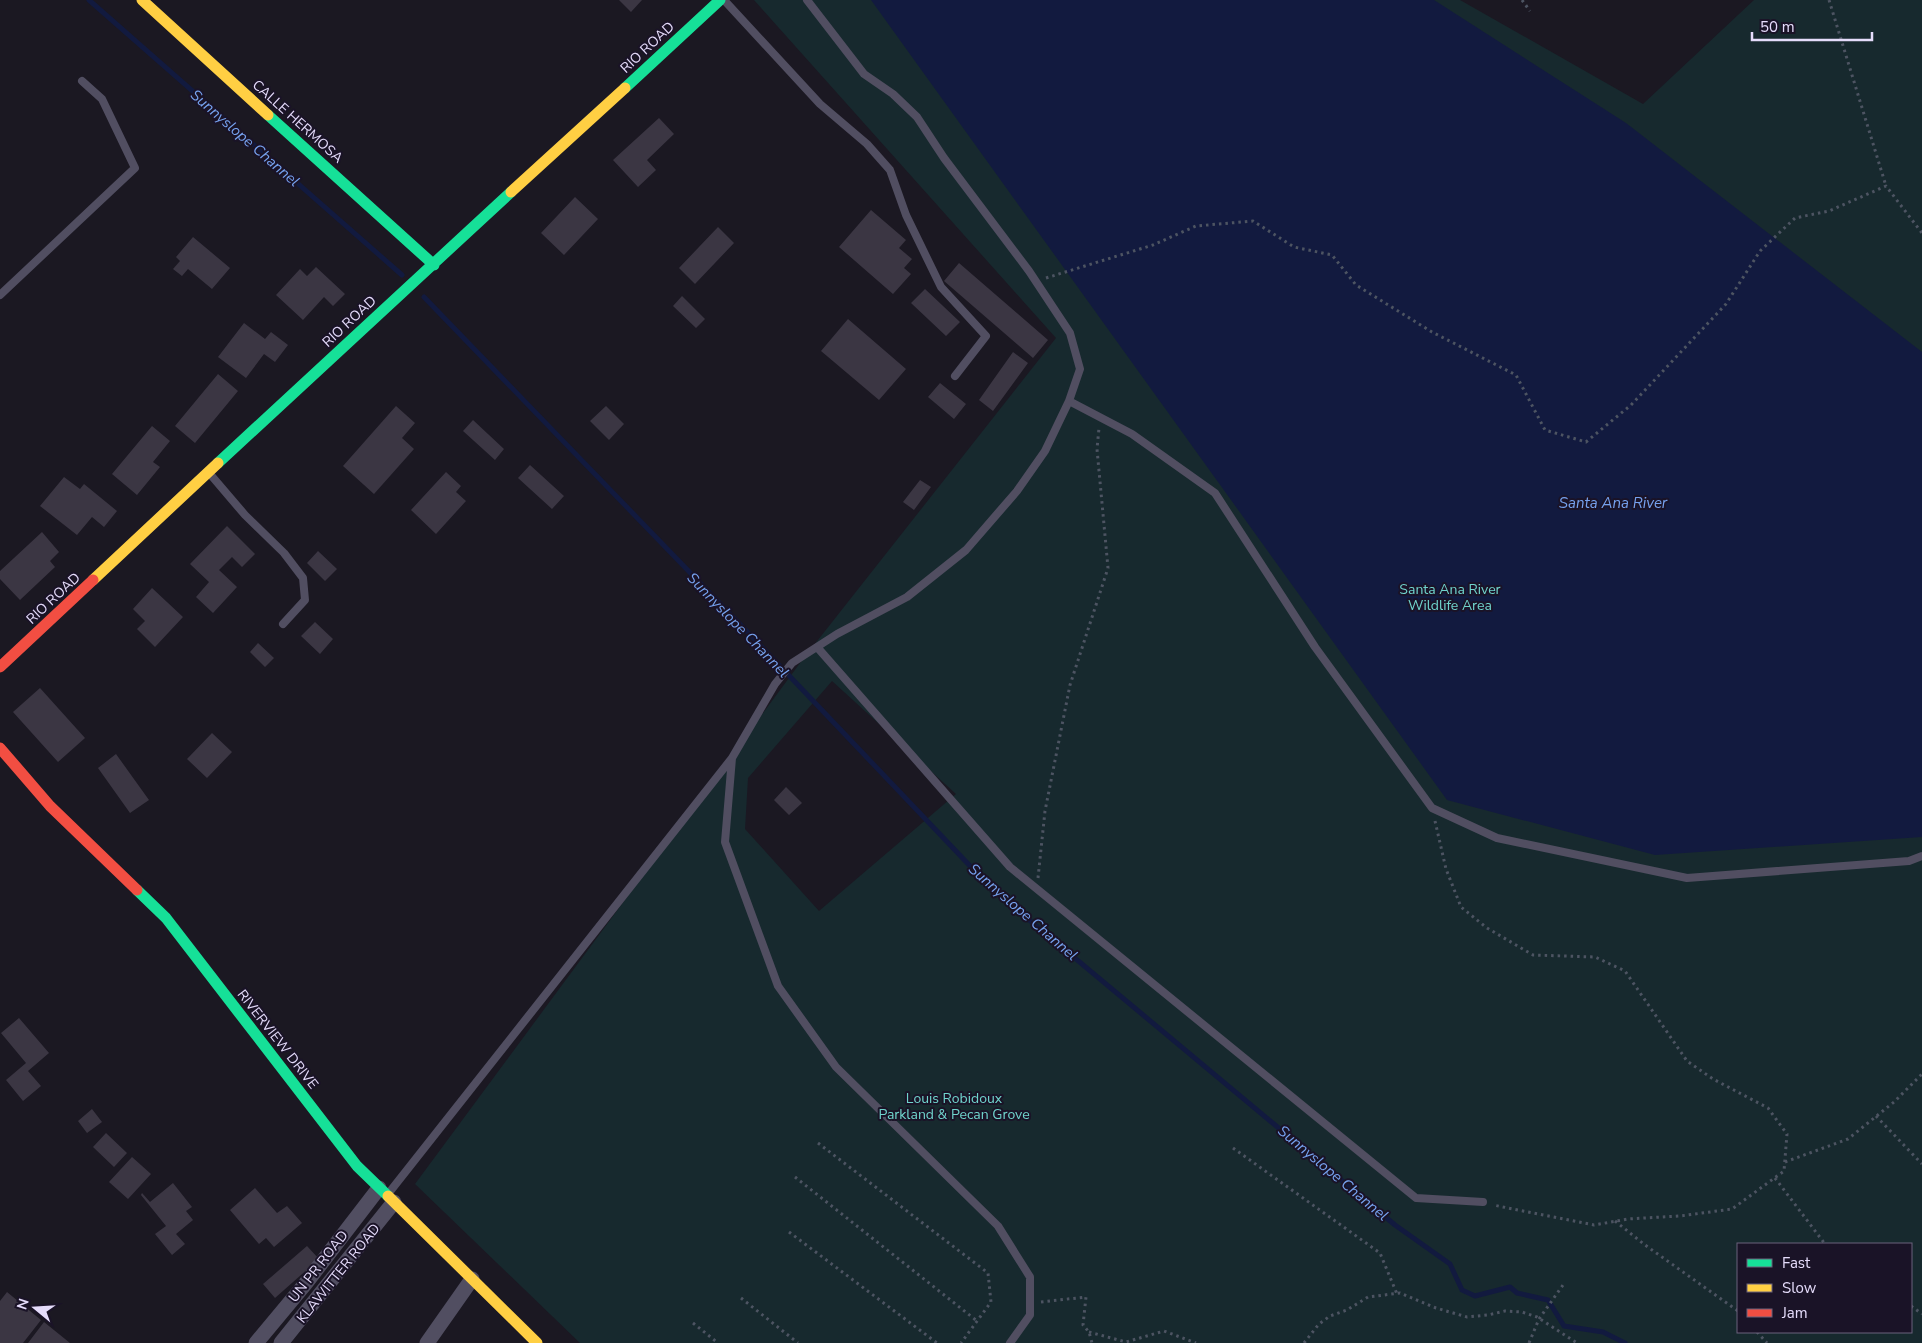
<svg xmlns="http://www.w3.org/2000/svg" width="1922" height="1343" font-family="'Nunito Sans',sans-serif">
<style>
.green{fill:#17292e;fill-rule:evenodd}
.water{fill:#121a3f}
.lines{fill:none;stroke-linecap:round;stroke-linejoin:round}
.stream{stroke:#121a3f;stroke-width:5}
.building{fill:#3b3643}
.path{stroke:#4d5462;stroke-width:3;stroke-dasharray:2.5 4;stroke-linecap:butt}
.lane{stroke:#514e61;stroke-width:8}
.street{stroke:#514e61;stroke-width:15}
.fast{stroke:#16e098;stroke-width:11}
.slow{stroke:#ffcf43;stroke-width:11}
.jam{stroke:#f24e42;stroke-width:11}
.labels{text-anchor:middle;stroke-width:4;stroke-linejoin:round;paint-order:stroke}
.street-label{font-size:14px;fill:#e5dcfb;stroke:#1a1327}
.park-label{font-size:14px;fill:#70d4cd;stroke:#1a1327}
.water-label{font-size:15px;font-style:italic;fill:#76a2ef;stroke:#1a1327}
</style>
<rect width="100%" height="100%" fill="#1b1822"/>
<!-- green -->
<path class="green" d="M754,0H1460L1643,104L1754,0H1922V1343H580L415,1184L803,659L1056,338ZM832,681L956,794L819,911L745,829L748,778ZM1738,1244H1911V1332H1738Z"/>
<!-- water -->
<path class="water" d="M871,0H1434L1626,123L1922,352V837L1655,855L1447,800Z"/>
<g class="lines">
<!-- stream -->
<path class="stream" d="M89,0L402,275
M424,297L759,644L992,889L1395,1225L1450,1264L1462,1290L1475,1296L1510,1287L1517,1293L1548,1300L1564,1326L1603,1332L1625,1343"/>
</g>
<!-- building -->
<path class="building" d="M619,0H642L631,12Z
M659,118L674,134L647,160L656,170L638,187L613,160Z
M575,197L598,219L564,255L541,233Z
M871,210L906,240L899,248L912,259L904,268L911,274L893,294L839,247Z
M718,227L734,243L695,284L679,268Z
M193,237L230,268L212,289L188,269L182,276L173,269L180,261L176,257Z
M959,263L1048,340L1033,358L944,281Z
M316,267L345,294L333,306L324,297L303,320L276,295L300,269L307,276Z
M925,289L960,322L946,336L911,303Z
M682,296L705,319L696,328L673,306Z
M848,319L906,369L879,400L821,351Z
M244,323L265,339L271,332L288,345L275,362L264,354L246,378L218,357Z
M1013,352L1028,363L993,411L979,400Z
M218,374L238,391L195,443L175,426Z
M940,383L966,404L954,419L928,397Z
M396,406L415,423L402,438L414,449L374,494L343,466Z
M606,406L624,424L609,440L590,421Z
M473,420L504,449L495,460L463,431Z
M152,426L170,441L153,462L160,467L137,495L112,474Z
M530,465L564,496L552,509L518,478Z
M446,472L461,486L456,492L466,501L436,534L411,510Z
M64,477L80,489L84,484L117,511L104,527L92,517L77,535L40,506Z
M920,480L931,487L914,510L903,502Z
M227,526L255,554L242,567L232,557L219,570L237,587L213,613L196,597L209,582L190,564Z
M42,532L59,552L50,561L55,567L20,600L0,579V571Z
M318,551L337,569L325,581L307,563Z
M152,588L183,617L155,647L137,629L145,621L133,609Z
M315,622L333,639L320,654L301,636Z
M258,643L274,658L265,667L250,652Z
M40,688L85,738L58,762L13,712Z
M212,733L232,752L207,778L187,759Z
M116,754L149,800L130,813L98,768Z
M786,787L802,803L789,815L774,800Z
M19,1018L49,1053L28,1071L41,1086L23,1101L6,1080L26,1063L1,1033Z
M92,1109L102,1122L87,1133L78,1121Z
M106,1133L127,1153L114,1167L93,1147Z
M132,1157L151,1174L128,1199L109,1182Z
M173,1183L192,1207L186,1211L193,1220L176,1234L185,1244L172,1255L155,1234L166,1226L141,1195L142,1193L150,1202Z
M255,1188L277,1213L287,1206L302,1223L274,1247L266,1238L259,1244L230,1210Z
M307,1246L319,1259L275,1298L263,1284Z
M7,1292L41,1320L23,1343H0V1301Z
M44,1322L70,1343H28Z"/>
<g class="lines">
<!-- path -->
<path class="path" d="M1522,0L1530,11
M1829,0L1886,186
M1046,278L1153,245L1196,226L1253,221L1294,247L1332,255L1356,285L1432,332L1516,375L1545,430L1586,442L1631,405L1726,304L1760,251L1795,218L1829,211L1886,186L1922,233
M1435,821L1446,869L1461,907L1487,928L1533,955L1595,957L1625,971L1687,1061L1713,1079L1768,1108L1787,1134L1784,1171L1732,1209L1680,1216L1628,1219L1594,1225L1493,1205
M1038,878L1045,811L1070,685L1108,568L1097,449L1099,428
M1876,1116L1922,1164
M818,1143L988,1273L991,1302L961,1343
M1233,1148L1380,1253L1397,1294
M1785,1162L1848,1139L1894,1102L1922,1074
M795,1177L977,1321
M1775,1178L1825,1244
M1615,1221L1645,1245L1738,1311
M789,1232L937,1343
M741,1298L798,1343
M1041,1302L1086,1297L1083,1325L1089,1332L1092,1343
M1911,1306L1922,1314
M693,1323L718,1343
M1089,1332L1126,1342L1164,1331L1196,1343
M1757,1332L1767,1343
M1304,1343L1319,1324L1330,1316L1347,1310L1368,1297L1400,1293L1436,1308L1467,1317L1488,1315L1505,1311L1522,1312L1537,1317L1577,1343
M1529,1343L1539,1319L1563,1285"/>
<!-- lane -->
<path class="lane" d="M724,0L820,104L867,144L890,170L906,215L941,287L986,336L955,376
M807,0L864,74L893,94L917,117L944,158L1029,271L1070,333L1080,369L1069,401L1045,451L1017,491L966,550L907,597L837,634L792,663L775,684L732,758L725,842L778,986L836,1067L998,1226L1030,1277V1315L1010,1343
M0,295L135,168L102,99L82,81
M1069,401L1132,434L1215,493L1315,647L1432,808L1497,838L1687,878L1909,861L1922,856
M210,474L245,515L284,553L303,578L305,600L283,624
M817,647L1010,867L1416,1198L1483,1202
M388,1194L732,758"/>
<!-- street -->
<path class="street" d="M256,1343L306,1283L379,1188
M281,1343L394,1202
M427,1343L472,1279"/>
<!-- fast -->
<path class="fast" d="M625,88L720,0
M268,115L434,265
M218,463L511,192
M137,890L166,918L357,1166L388,1196"/>
<!-- slow -->
<path class="slow" d="M142,0L268,115
M511,192L625,88
M93,580L218,463
M388,1196L537,1343"/>
<!-- jam -->
<path class="jam" d="M0,667L93,580
M0,748L50,806L137,890"/>
</g>
<g class="labels">
<!-- street labels -->
<g class="street-label">
<text transform="translate(647 47) rotate(-43)" y="5">RIO ROAD</text>
<text transform="translate(298 121) rotate(42)" y="5">CALLE HERMOSA</text>
<text transform="translate(349 321) rotate(-43)" y="5">RIO ROAD</text>
<text transform="translate(53 598) rotate(-43)" y="5">RIO ROAD</text>
<text transform="translate(278 1039) rotate(52)" y="5">RIVERVIEW DRIVE</text>
<text transform="translate(318 1266) rotate(-52)" y="5">UN PR ROAD</text>
<text transform="translate(338 1273) rotate(-51)" y="5">KLAWITTER ROAD</text>
</g>
<!-- park labels -->
<g class="park-label">
<text x="1450" y="594">Santa Ana River<tspan x="1450" dy="16">Wildlife Area</tspan></text>
<text x="954" y="1103">Louis Robidoux<tspan x="954" dy="16">Parkland &amp; Pecan Grove</tspan></text>
</g>
<!-- water labels -->
<g class="water-label">
<text transform="translate(245 138) rotate(41)" y="5">Sunnyslope Channel</text>
<text x="1613" y="508">Santa Ana River</text>
<text transform="translate(738 625) rotate(46)" y="5">Sunnyslope Channel</text>
<text transform="translate(1023 912) rotate(41)" y="5">Sunnyslope Channel</text>
<text transform="translate(1333 1173) rotate(40)" y="5">Sunnyslope Channel</text>
</g>
</g>
<!-- legend -->
<rect x="1737" y="1243" width="175" height="90" fill="#1a1327" stroke="#6b637c"/>
<rect x="1747" y="1259" width="25" height="8" fill="#16e098" stroke="#6b637c"/>
<text x="1782" y="1268" font-size="15" fill="#e5dcfb">Fast</text>
<rect x="1747" y="1284" width="25" height="8" fill="#ffcf43" stroke="#6b637c"/>
<text x="1782" y="1293" font-size="15" fill="#e5dcfb">Slow</text>
<rect x="1747" y="1309" width="25" height="8" fill="#f24e42" stroke="#6b637c"/>
<text x="1782" y="1318" font-size="15" fill="#e5dcfb">Jam</text>
<!-- north arrow -->
<g transform="translate(35 1308) rotate(288)" stroke="#1a1327" stroke-width="4" paint-order="stroke">
<path d="M0-4L9 19L0 12L-9 19Z" fill="#e5dcfb"/>
<text y="-8" font-size="14" font-weight="bold" text-anchor="middle" fill="#e5dcfb">N</text>
</g>
<!-- scale -->
<path d="M1752 32v8h120v-8" fill="none" stroke="#e5dcfb" stroke-width="2.5"/>
<text x="1760" y="32" font-size="15" fill="#e5dcfb" stroke="#1a1327" stroke-width="4" paint-order="stroke">50 m</text>
</svg>
